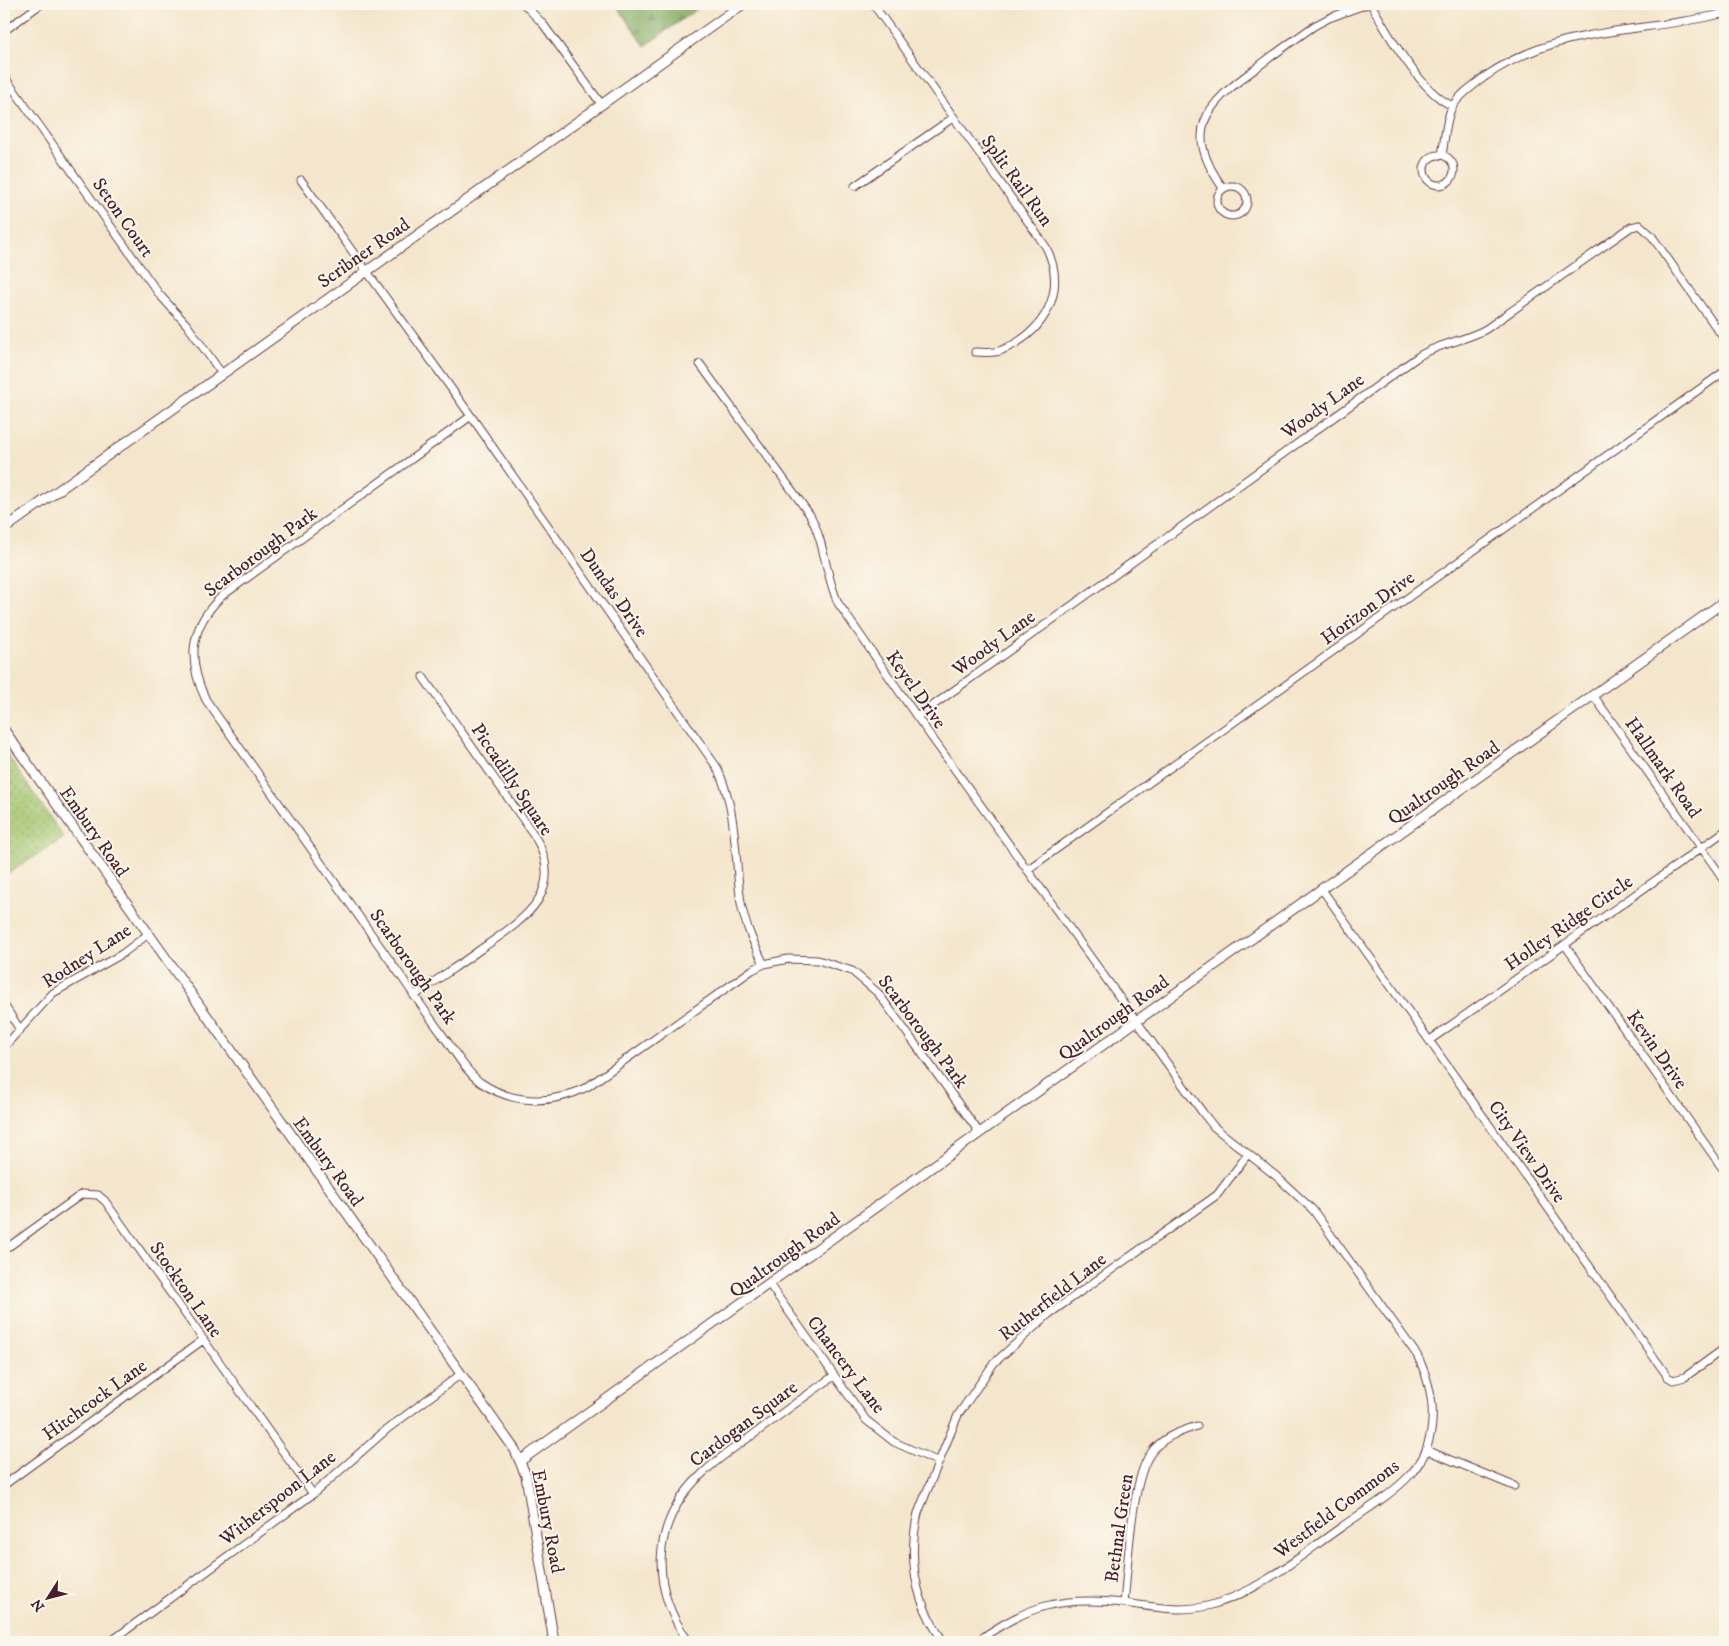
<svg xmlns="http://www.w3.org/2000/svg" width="1729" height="1646" font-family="'IM FELL DW Pica',serif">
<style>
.forest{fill:url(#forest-firs);stroke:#666446}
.park{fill:url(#park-dots);stroke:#76724c}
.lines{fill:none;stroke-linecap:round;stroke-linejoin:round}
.minor-casing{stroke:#643d43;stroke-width:9}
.tertiary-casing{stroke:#643d43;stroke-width:11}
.minor{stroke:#fff;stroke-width:7}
.tertiary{stroke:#fff;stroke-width:9}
.labels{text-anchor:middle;stroke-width:4;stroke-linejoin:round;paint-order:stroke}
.street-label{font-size:19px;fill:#4a1f2b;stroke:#fbf7ec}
</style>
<defs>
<pattern id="forest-firs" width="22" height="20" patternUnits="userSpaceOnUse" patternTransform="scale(1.25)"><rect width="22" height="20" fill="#81aa60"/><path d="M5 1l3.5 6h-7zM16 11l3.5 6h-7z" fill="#6c8a4f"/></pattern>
<pattern id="park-dots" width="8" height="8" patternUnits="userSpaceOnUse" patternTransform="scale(1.25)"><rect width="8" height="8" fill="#a2c46d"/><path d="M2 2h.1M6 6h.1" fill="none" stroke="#869f5a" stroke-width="1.8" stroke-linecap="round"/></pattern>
</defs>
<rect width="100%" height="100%" fill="#fbf7ec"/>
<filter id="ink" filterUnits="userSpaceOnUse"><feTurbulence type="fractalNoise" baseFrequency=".02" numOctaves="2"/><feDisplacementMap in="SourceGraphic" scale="10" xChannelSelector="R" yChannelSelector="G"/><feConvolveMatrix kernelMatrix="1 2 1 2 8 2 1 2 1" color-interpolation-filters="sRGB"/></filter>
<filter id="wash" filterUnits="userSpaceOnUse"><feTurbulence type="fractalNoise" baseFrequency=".0096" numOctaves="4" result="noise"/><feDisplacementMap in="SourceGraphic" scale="20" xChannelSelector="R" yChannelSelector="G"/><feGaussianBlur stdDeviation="1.12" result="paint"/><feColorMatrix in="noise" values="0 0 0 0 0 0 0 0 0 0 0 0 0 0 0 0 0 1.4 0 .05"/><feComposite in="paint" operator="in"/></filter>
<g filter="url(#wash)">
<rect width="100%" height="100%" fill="#f4e6cc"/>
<!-- forest -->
<path class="forest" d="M615,4H704L645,46Z"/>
<!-- park -->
<path class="park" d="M4,750L64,838L7,874L4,870Z"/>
</g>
<g filter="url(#ink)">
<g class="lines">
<defs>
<path id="minor" d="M524,4L543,24L602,105
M873,4L1046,247C1068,291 1045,332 1002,350C994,354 983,352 975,352
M1371,4C1387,33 1422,94 1453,106
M4,31L41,4
M4,76L159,294L187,325L222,374
M1424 170a15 15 0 1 1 30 0a15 15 0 1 1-30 0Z
M1442,155C1445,140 1445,121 1452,107C1459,95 1475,84 1486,76C1561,24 1642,34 1725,13
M301,180L471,416L716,766C738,809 734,856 741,903C745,925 754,944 764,964
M1217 201a15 15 0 1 1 30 0a15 15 0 1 1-30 0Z
M855,186L954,117
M1223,188C1182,131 1205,105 1255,69C1274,54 1294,40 1314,26L1329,18L1367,4
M700,364L810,515C825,543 825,574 838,603L917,717L1203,1113L1214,1127L1276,1176L1313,1210L1417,1355C1432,1385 1438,1417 1426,1450C1423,1459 1416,1468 1410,1475C1390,1496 1364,1511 1340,1528C1300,1556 1259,1592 1211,1605C1182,1613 1154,1607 1124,1603C1060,1596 1028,1605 976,1642
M471,416L222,596C189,627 187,661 206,700C271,793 337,886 403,979C418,1001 433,1022 449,1044C458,1057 467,1072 480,1082C513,1105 552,1105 587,1087L752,970L764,964L788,959L818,960L852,971L878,993L979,1132
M1593,695L1725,881
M917,717L1419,356C1440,343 1465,341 1486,329L1631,227L1640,225L1651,235L1725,340
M1027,870L1725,371
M1321,888L1668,1377L1673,1380L1685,1377L1725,1348
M1565,945L1725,1172
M414,996C436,980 459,965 481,949C523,920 569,892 534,835L423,677
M4,1005L19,1028
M1430,1040L1725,831
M4,1047L53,993L122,954L147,935
M4,1250L82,1194L98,1195L105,1201L313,1494
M769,1284L866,1420L894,1442L939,1462
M1426,1450L1514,1486
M4,1485L203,1340
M1124,1603C1128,1568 1131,1479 1151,1453C1162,1437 1179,1432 1197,1426
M110,1642L313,1494L386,1430L461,1374
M428,1642H436
M689,1642C649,1587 651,1522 702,1474C718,1458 738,1445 757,1432C782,1413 808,1394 834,1376
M944,1642C915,1603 907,1561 918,1513L958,1415L994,1363L1049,1314L1217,1195L1248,1154"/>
<path id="tertiary" d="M4,529L743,4
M4,730L515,1450L526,1476L554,1642
M520,1461L1725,601"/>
</defs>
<!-- minor casing -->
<use href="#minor" class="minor-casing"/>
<!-- tertiary casing -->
<use href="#tertiary" class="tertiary-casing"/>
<!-- minor -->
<use href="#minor" class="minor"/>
<!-- tertiary -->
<use href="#tertiary" class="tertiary"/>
</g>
</g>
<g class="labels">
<!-- street labels -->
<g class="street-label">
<text transform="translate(1018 180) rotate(54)" y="7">Split Rail Run</text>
<text transform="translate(124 217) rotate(55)" y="7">Seton Court</text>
<text transform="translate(363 252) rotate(-35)" y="7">Scribner Road</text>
<text transform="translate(1322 405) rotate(-36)" y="7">Woody Lane</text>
<text transform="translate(260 551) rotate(-37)" y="7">Scarborough Park</text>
<text transform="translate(615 592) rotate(55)" y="7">Dundas Drive</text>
<text transform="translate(1367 607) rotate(-36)" y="7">Horizon Drive</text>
<text transform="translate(993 642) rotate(-36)" y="7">Woody Lane</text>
<text transform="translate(917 689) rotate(55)" y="7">Keyel Drive</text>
<text transform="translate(1664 767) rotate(55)" y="7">Hallmark Road</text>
<text transform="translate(513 779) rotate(56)" y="7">Piccadilly Square</text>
<text transform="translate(1443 782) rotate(-35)" y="7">Qualtrough Road</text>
<text transform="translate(95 831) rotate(55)" y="7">Embury Road</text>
<text transform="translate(1568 922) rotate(-35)" y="7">Holley Ridge Circle</text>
<text transform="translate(86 955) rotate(-33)" y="7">Rodney Lane</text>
<text transform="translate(414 966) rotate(55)" y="7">Scarborough Park</text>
<text transform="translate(1113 1017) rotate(-36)" y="7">Qualtrough Road</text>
<text transform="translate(924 1031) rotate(53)" y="7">Scarborough Park</text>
<text transform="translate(1658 1049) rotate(55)" y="7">Kevin Drive</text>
<text transform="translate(1528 1151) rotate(55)" y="7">City View Drive</text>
<text transform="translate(329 1161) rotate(54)" y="7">Embury Road</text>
<text transform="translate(784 1254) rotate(-36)" y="7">Qualtrough Road</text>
<text transform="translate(187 1289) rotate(55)" y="7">Stockton Lane</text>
<text transform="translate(1052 1296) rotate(-38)" y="7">Rutherfield Lane</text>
<text transform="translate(847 1364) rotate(53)" y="7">Chancery Lane</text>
<text transform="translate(94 1399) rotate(-36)" y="7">Hitchcock Lane</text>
<text transform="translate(743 1423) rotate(-37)" y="7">Cardogan Square</text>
<text transform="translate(277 1497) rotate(-38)" y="7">Witherspoon Lane</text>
<text transform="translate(1336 1508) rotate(-37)" y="7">Westfield Commons</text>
<text transform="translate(549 1521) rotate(79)" y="7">Embury Road</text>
<text transform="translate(1118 1528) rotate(-82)" y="7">Bethnal Green</text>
</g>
</g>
<!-- margin -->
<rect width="1729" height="1646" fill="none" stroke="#fbf7ec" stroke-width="20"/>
<!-- north arrow -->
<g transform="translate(48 1598) rotate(234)" stroke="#fbf7ec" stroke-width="4" paint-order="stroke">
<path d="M0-4L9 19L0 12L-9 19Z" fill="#4a1f2b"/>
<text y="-8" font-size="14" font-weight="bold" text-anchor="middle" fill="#4a1f2b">N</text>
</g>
</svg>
